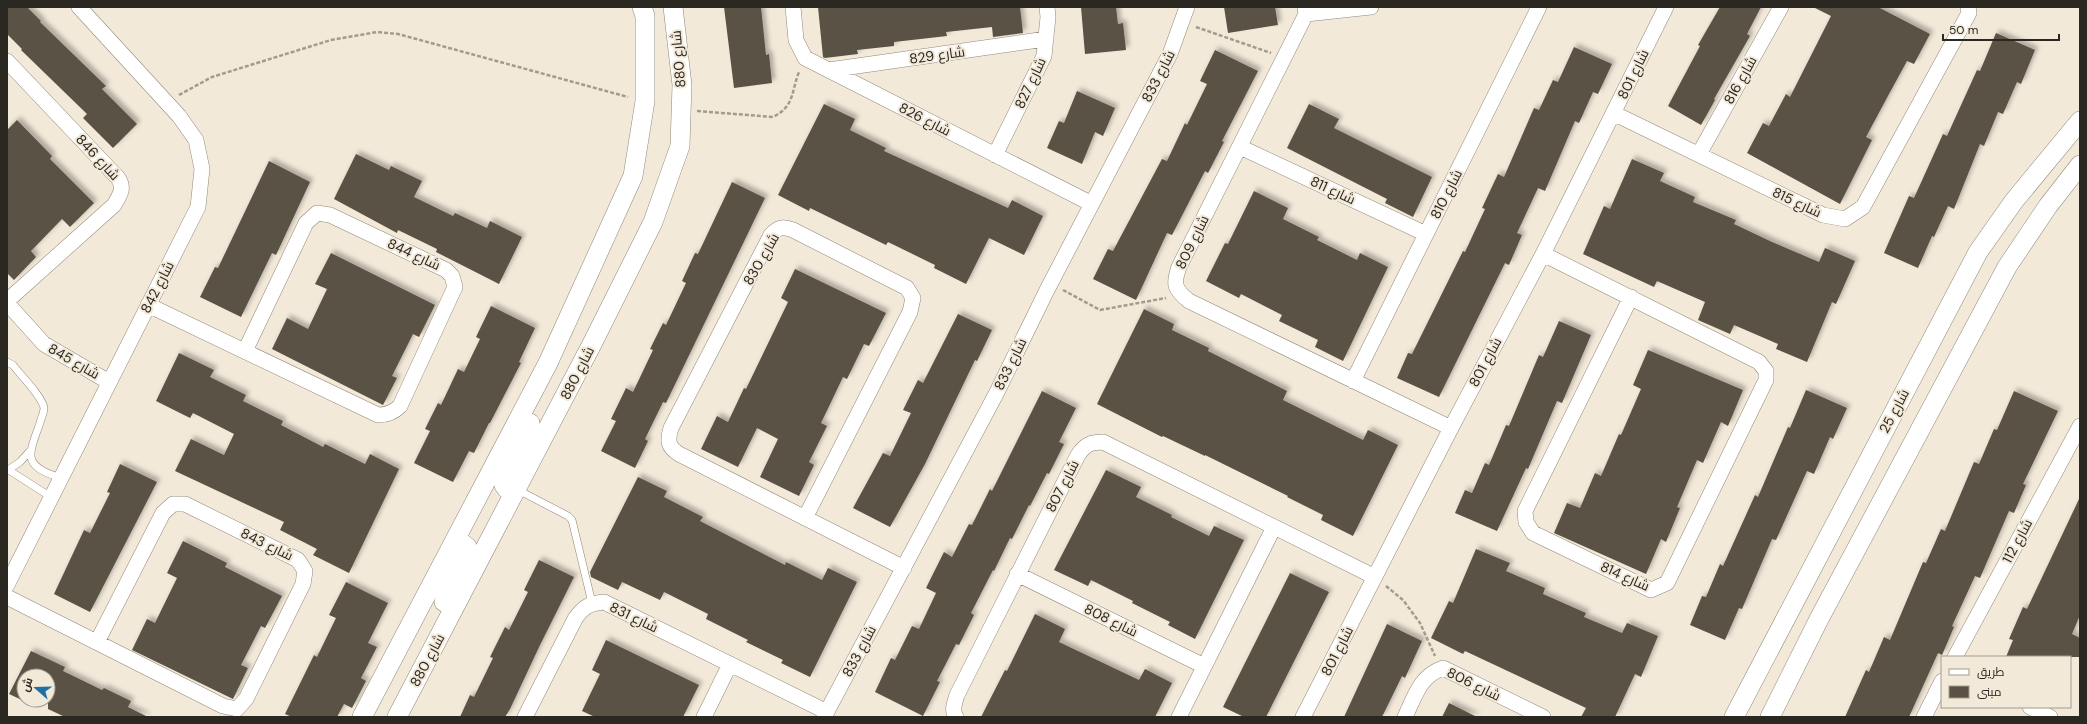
<svg xmlns="http://www.w3.org/2000/svg" width="2087" height="724" font-family="'DM Sans',Cairo,sans-serif">
<style>
.building{fill:#5a5245;filter:url(#shadow)}
.lines{fill:none;stroke-linecap:round;stroke-linejoin:round}
.service-casing{stroke:#91887a;stroke-width:8}
.minor-casing{stroke:#91887a;stroke-width:16}
.tertiary-casing{stroke:#91887a;stroke-width:20}
.path{stroke:#a29b8f;stroke-width:2.5;stroke-dasharray:4 2;stroke-linecap:butt}
.service{stroke:#fff;stroke-width:7}
.minor{stroke:#fff;stroke-width:15}
.tertiary{stroke:#fff;stroke-width:19}
.labels{text-anchor:middle;stroke-width:4;stroke-linejoin:round;paint-order:stroke}
.street-label{font-size:14px;fill:#2b2822;stroke:#f2e9d9}
</style>
<defs>
<filter id="shadow"><feDropShadow dx="3.5" dy="-3.5" stdDeviation="2" flood-color="#0004"/></filter>
</defs>
<rect width="100%" height="100%" fill="#f2e9d9"/>
<!-- building -->
<path class="building" d="M7,7H27L41,21L40,22L106,86L102,89L137,124L113,148L83,118L87,114L21,50L22,49L7,34Z
M724,7H761L766,55L769,54L772,83L734,88Z
M818,7H1020L1023,33L993,37L992,27L946,32L947,36L894,42V46L857,50L858,54L825,58L823,57Z
M1081,7H1116L1118,24L1123,23L1126,50L1085,54Z
M1224,7H1275L1278,25L1228,33Z
M1720,7H1761L1747,34L1750,36L1714,99L1715,100L1701,125L1668,106L1700,46L1698,45Z
M1813,7H1878L1930,34L1914,64L1907,61L1889,94L1866,137L1872,140L1840,204L1747,153L1763,123L1769,126L1786,94L1790,97L1831,16Z
M1996,33L2035,50L2021,84L2017,82L2003,114L1998,112L1984,146L1980,144L1954,209L1948,206L1934,237L1932,236L1918,268L1884,253L1909,196L1914,198L1943,134L1947,136L1977,70L1980,71Z
M1574,47L1612,64L1598,94L1593,92L1579,123L1575,121L1545,191L1538,188L1517,233L1522,235L1509,265L1505,263L1439,397L1397,378L1408,353L1412,354L1463,251L1465,252L1485,209L1482,208L1498,174L1504,177L1534,108L1539,110L1553,80L1558,82Z
M1215,50L1258,71L1222,141L1224,142L1208,173L1205,171L1172,235L1167,233L1136,300L1093,279L1108,249L1113,251L1162,159L1167,161L1185,123L1187,125L1207,84L1200,81Z
M1077,91L1115,108L1103,136L1095,132L1082,164L1047,148L1059,121L1064,123Z
M824,104L855,119L850,130L886,148L884,151L1008,208L1012,200L1043,216L1024,255L989,238L966,284L934,268L935,265L888,242L886,245L810,208L809,211L778,195Z
M1309,104L1339,119L1334,128L1432,177L1413,217L1385,203L1387,199L1287,148Z
M17,120L52,156L50,159L94,203L70,227L62,219L31,251L36,257L14,280L7,273V130Z
M356,154L389,170L391,166L422,181L414,197L453,216L455,213L487,228L490,221L522,237L499,284L436,252L437,249L398,230L397,233L334,199Z
M1632,159L1664,173L1660,181L1695,197L1693,202L1736,220L1734,224L1772,242L1819,262L1825,248L1855,261L1836,304L1832,302L1807,362L1776,349L1778,344L1734,325L1730,334L1698,320L1705,302L1657,281L1654,287L1583,254L1604,206L1610,209Z
M269,161L310,182L276,255L272,253L241,317L200,297L215,267L218,268Z
M732,182L765,198L666,403L663,402L645,439L648,441L635,468L601,451L616,421L611,419L626,388L633,392L653,350L650,349L663,323L666,325L686,283L682,281L695,253L698,254Z
M1254,191L1288,208L1283,219L1319,237L1317,240L1357,260L1360,253L1388,267L1343,361L1315,347L1318,340L1279,321L1282,315L1241,294L1239,298L1206,281L1225,243L1228,244Z
M331,253L435,305L419,337L413,334L392,376L397,378L383,405L272,349L287,318L308,329L327,289L315,284Z
M795,269L886,313L869,346L864,344L847,379L843,377L821,423L827,426L809,462L814,465L799,496L760,477L778,439L757,428L738,467L701,449L717,416L728,422L744,388L746,389L788,302L781,298Z
M491,306L535,328L519,362L521,363L490,423H489L474,453L469,451L453,482L414,463L430,431L425,429L438,403L441,405L458,369L464,372L480,339L476,337Z
M1144,309L1174,324L1172,330L1209,348L1208,351L1287,391L1283,400L1363,440L1368,430L1398,445L1353,536L1321,520L1323,515L1287,497L1288,496L1205,455V456L1163,436L1162,437L1097,404Z
M958,314L992,330L977,361L975,360L925,464L890,527L853,508L883,453L890,456L911,413L903,410L918,380L923,383Z
M1559,321L1591,335L1562,403L1557,401L1528,469L1526,468L1497,531L1455,513L1465,490L1472,493L1485,463L1489,465L1506,425L1509,426L1539,355L1543,357Z
M1648,350L1743,390L1728,426L1721,422L1703,463L1697,460L1677,507L1680,508L1666,542L1661,539L1646,574L1554,533L1567,503L1580,508L1595,473L1601,476L1619,434L1621,435L1641,389L1633,385Z
M179,353L214,370L210,377L246,395L243,401L283,421L281,425L323,447L325,444L365,464L370,454L399,469L349,573L313,555L317,549L280,530L284,522L175,471L191,439L224,455L234,434L193,413L190,418L156,401Z
M1806,390L1847,408L1833,439L1830,437L1814,474L1807,471L1776,540L1772,539L1742,609L1739,608L1725,640L1690,625L1702,596L1706,597L1720,564L1723,566L1755,495L1758,497L1788,427L1790,428Z
M1042,391L1076,408L1059,442L1064,444L1049,474L1047,473L1030,506L1029,505L1012,539L1010,538L994,571L993,570L971,613L974,615L959,645L956,644L937,681L940,682L923,716L875,692L891,658L895,660L912,626L919,629L936,593L926,588L944,552L952,557L969,524L972,525L990,489L992,491Z
M2014,391L2058,411L2023,484L2026,485L2014,513L2009,511L1980,578L1975,576L1952,626L1954,627L1942,655L1938,653L1909,717H1845L1866,670L1869,672L1884,637L1890,640L1923,562L1926,563L1941,529L1945,531L1974,462L1979,464L1994,429L1997,430Z
M120,464L157,482L90,612L54,594L84,530L90,533L110,493L107,492Z
M1106,470L1141,487L1136,497L1172,515L1171,517L1209,536L1214,526L1244,540L1195,639L1168,625L1170,622L1132,603L1133,601L1091,580L1088,586L1054,570Z
M638,477L667,491L664,497L703,517L700,521L785,565L786,562L822,580L828,568L857,582L810,677L781,663L783,660L746,642L748,640L706,619L708,614L664,592L660,600L622,582L618,590L591,577L590,572Z
M2080,497V615L2072,634L2080,638V657H2006L2013,640L2009,639L2023,607L2027,609Z
M183,541L227,563L225,567L282,596L265,628L261,626L241,665L248,668L233,699L132,650L147,619L155,623L177,578L167,573Z
M1476,549L1510,563L1506,571L1545,588L1543,594L1586,613L1584,617L1622,633L1627,623L1658,636L1641,677L1635,674L1615,717H1581L1586,708L1465,651L1463,654L1431,638L1449,601L1453,603Z
M539,560L574,577L540,645L510,709L505,717H460L470,695L474,697L493,658L490,657L505,627L509,630L528,592L524,590Z
M1290,573L1329,592L1266,717H1244L1223,707Z
M346,582L388,603L368,643L377,647L361,678L366,681L352,708L344,704L337,717H292L285,714L314,655L317,657L336,618L329,615Z
M1035,614L1065,629L1059,642L1139,680L1145,669L1172,683L1155,717H981L1005,670L1007,671Z
M1387,624L1422,641L1405,678L1402,676L1382,717H1344Z
M606,640L699,685L683,717H595L582,711L600,674L592,670Z
M31,651L65,667L63,671L102,690L104,688L131,701L128,707L148,717H65L48,709V676H24V701L9,694Z
M1449,703L1477,717H1442Z"/>
<g class="lines">
<defs>
<path id="service" d="M7,362L13,365C21,376 42,396 44,408C44,413 41,418 40,423C28,456 22,466 61,478
M7,469L51,497
M8,470L20,462L29,452
M518,490L568,516L572,520L592,603"/>
<path id="minor" d="M793,7L796,40L805,58L1092,204
M1305,7L1306,14L1179,267C1173,284 1174,289 1189,301L1451,428
M1306,14L1371,7
M7,61L118,178C125,188 120,195 114,205L7,301
M829,70L1046,39
M1613,113L1823,215L1845,219L1863,207L1969,13L1968,7
M1240,147L1426,234
M1699,154L1781,7
M995,155L1044,56L1048,17L1047,7
M1543,254L1759,362L1766,371V380L1667,583L1651,590L1533,533L1526,522L1525,511L1631,297
M7,303L44,344L109,382
M148,305L378,415C387,415 394,412 400,406L455,287L452,276L446,270L330,215L317,213L306,223L245,351
M1353,381L1539,7
M805,518L910,312L913,298L907,288L793,230C783,226 778,227 771,235L671,428C667,441 668,447 679,454L904,568
M1017,574L1204,666
M7,585L198,207L202,169L196,140L179,116L79,7
M7,597L223,706L237,709L246,699L303,584L305,571L298,560L185,504H173L163,513L97,642
M1955,657L2080,426
M2030,707L2050,717
M525,717L575,619C583,607 590,603 604,602L827,712
M704,717L730,664
M824,717L996,394L1047,290L1170,54L1187,7
M956,717C951,710 955,702 957,695L1078,455C1085,445 1090,442 1103,442L1375,577
M1179,717L1274,527
M1303,717L1451,428L1543,254L1666,7
M1405,717C1415,696 1420,676 1443,668L1543,717
M1924,717L1942,681"/>
<path id="tertiary" d="M517,489H507L504,485L508,470L530,423
M444,602L467,553V547L462,543L453,544
M362,717L548,363L633,176L645,101V16L642,7
M397,717L593,342L653,222L680,146L682,85L673,7
M1734,717L1978,252L2014,201L2080,121
M1770,717L1819,619L2007,267L2048,206L2080,165"/>
</defs>
<!-- service casing -->
<use href="#service" class="service-casing"/>
<!-- minor casing -->
<use href="#minor" class="minor-casing"/>
<!-- tertiary casing -->
<use href="#tertiary" class="tertiary-casing"/>
<!-- path -->
<path class="path" d="M1196,27L1271,53
M179,95L212,77L331,40L377,32L398,34L628,97
M697,111L773,117C795,106 791,92 799,72
M1063,290L1100,310L1166,298
M1386,586L1403,600L1420,623L1435,656"/>
<!-- service -->
<use href="#service" class="service"/>
<!-- minor -->
<use href="#minor" class="minor"/>
<!-- tertiary -->
<use href="#tertiary" class="tertiary"/>
</g>
<g class="labels">
<!-- street labels -->
<g class="street-label">
<text transform="translate(937 55) rotate(-8)" y="5">شارع 829</text>
<text transform="translate(678 59) rotate(-95)" y="5">شارع 880</text>
<text transform="translate(1633 74) rotate(-64)" y="5">شارع 801</text>
<text transform="translate(1158 76) rotate(-63)" y="5">شارع 833</text>
<text transform="translate(1740 80) rotate(-61)" y="5">شارع 816</text>
<text transform="translate(1030 83) rotate(-65)" y="5">شارع 827</text>
<text transform="translate(925 119) rotate(27)" y="5">شارع 826</text>
<text transform="translate(98 157) rotate(47)" y="5">شارع 846</text>
<text transform="translate(1333 190) rotate(25)" y="5">شارع 811</text>
<text transform="translate(1446 194) rotate(-63)" y="5">شارع 810</text>
<text transform="translate(1797 202) rotate(25)" y="5">شارع 815</text>
<text transform="translate(1192 242) rotate(-64)" y="5">شارع 809</text>
<text transform="translate(414 254) rotate(25)" y="5">شارع 844</text>
<text transform="translate(761 259) rotate(-60)" y="5">شارع 830</text>
<text transform="translate(157 287) rotate(-63)" y="5">شارع 842</text>
<text transform="translate(74 361) rotate(30)" y="5">شارع 845</text>
<text transform="translate(1485 362) rotate(-62)" y="5">شارع 801</text>
<text transform="translate(1010 364) rotate(-64)" y="5">شارع 833</text>
<text transform="translate(577 373) rotate(-63)" y="5">شارع 880</text>
<text transform="translate(1894 411) rotate(-62)" y="5">شارع 25</text>
<text transform="translate(1062 486) rotate(-63)" y="5">شارع 807</text>
<text transform="translate(2017 541) rotate(-62)" y="5">شارع 112</text>
<text transform="translate(267 544) rotate(26)" y="5">شارع 843</text>
<text transform="translate(1625 576) rotate(24)" y="5">شارع 814</text>
<text transform="translate(634 617) rotate(26)" y="5">شارع 831</text>
<text transform="translate(1111 620) rotate(26)" y="5">شارع 808</text>
<text transform="translate(859 651) rotate(-62)" y="5">شارع 833</text>
<text transform="translate(1337 651) rotate(-63)" y="5">شارع 801</text>
<text transform="translate(427 660) rotate(-62)" y="5">شارع 880</text>
<text transform="translate(1474 684) rotate(26)" y="5">شارع 806</text>
</g>
</g>
<!-- border -->
<rect width="2087" height="724" fill="none" stroke="#2b2822" stroke-width="16"/>
<!-- legend -->
<rect x="1941" y="656" width="130" height="52" fill="#f2e9d9" stroke="#a29c90"/>
<rect x="1949" y="669" width="20" height="6" fill="#ffffff" stroke="#a29c90"/>
<text x="1977" y="676" font-size="12" fill="#2b2822">طريق</text>
<rect x="1949" y="686" width="20" height="12" fill="#5a5245" stroke="#a29c90"/>
<text x="1977" y="696" font-size="12" fill="#2b2822">مبنى</text>
<!-- north arrow -->
<g transform="translate(36 688) rotate(290)"><circle r="19" fill="#f2e9d9" stroke="#a29c90"/>
<path d="M0-3L7 15L0 10L-7 15Z" fill="#2170a2"/>
<text y="-6" font-size="11" font-weight="bold" text-anchor="middle" fill="#2b2822">ش</text>
</g>
<!-- scale -->
<path d="M1943 34v6h116v-6" fill="none" stroke="#2b2822" stroke-width="2"/>
<text x="1949" y="34" font-size="12" fill="#2b2822" stroke="#f2e9d9" stroke-width="3" paint-order="stroke">50 m</text>
</svg>
